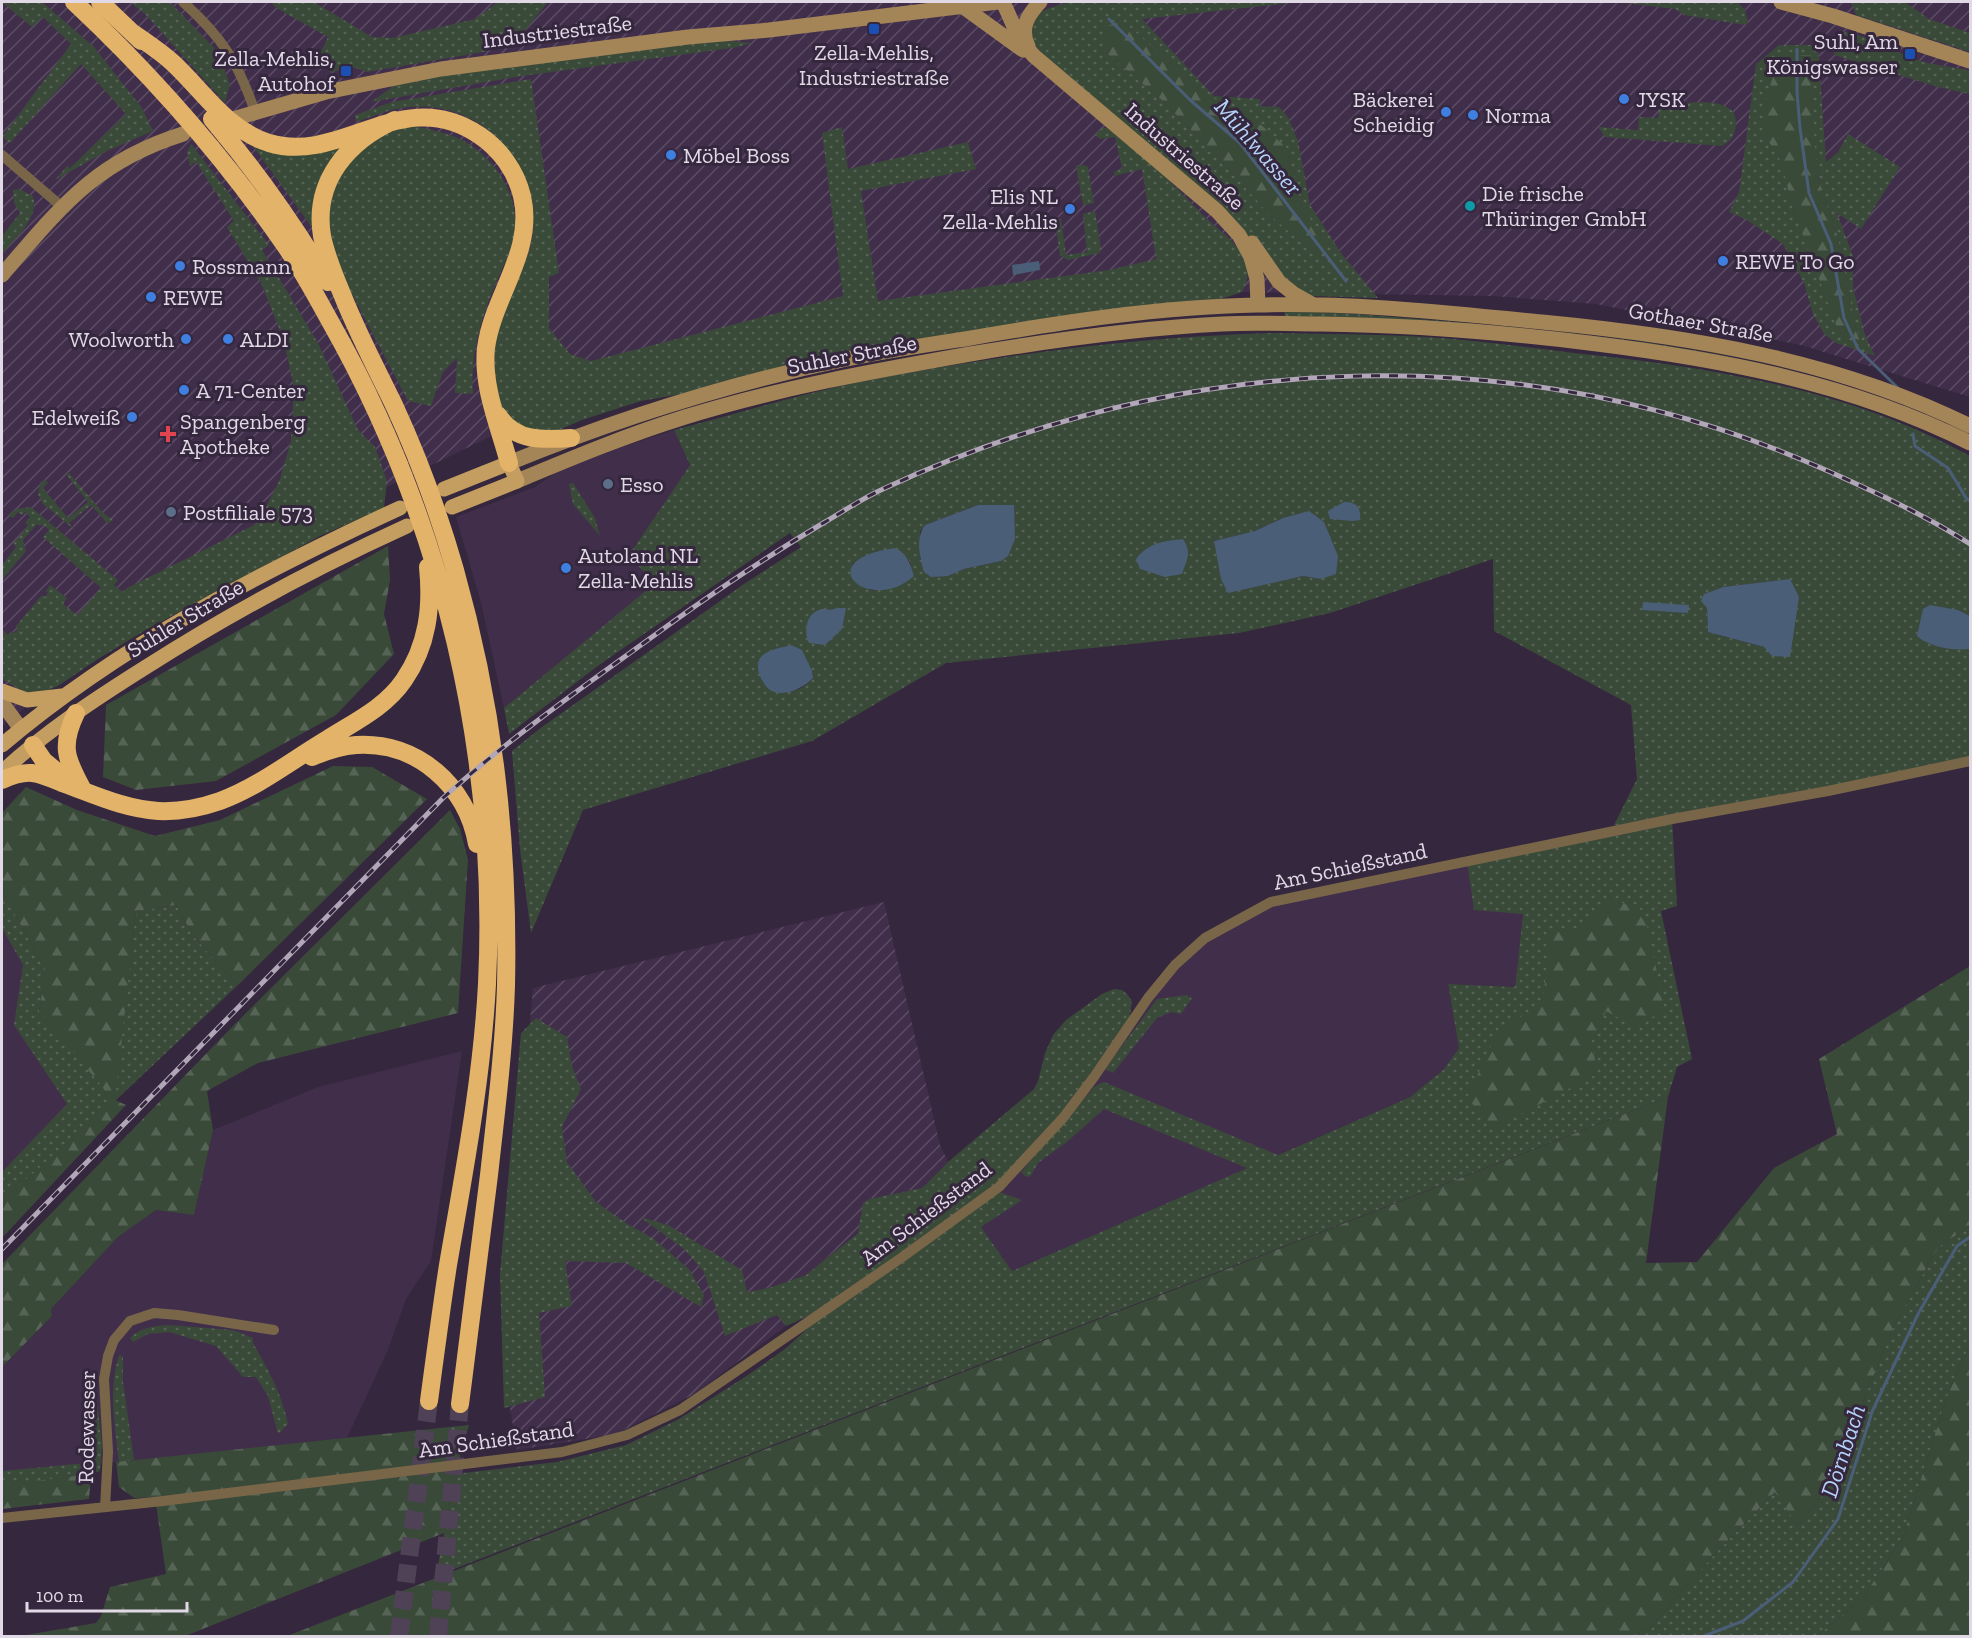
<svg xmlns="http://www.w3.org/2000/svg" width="1972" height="1638" font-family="'Zilla Slab',serif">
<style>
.built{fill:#412e4a}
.industrial{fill:url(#industrial-furrows)}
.grass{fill:url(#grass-dots);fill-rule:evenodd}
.forest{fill:url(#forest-firs)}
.water{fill:#4b5e78}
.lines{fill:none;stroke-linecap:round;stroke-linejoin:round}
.stream{stroke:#4b5e78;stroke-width:3}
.highway-tunnel{stroke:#4f4256;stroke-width:18;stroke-dasharray:18 9;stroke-linecap:butt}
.street{stroke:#796649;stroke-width:10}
.secondary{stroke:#a48557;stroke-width:15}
.primary{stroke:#c49d60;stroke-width:15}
.highway{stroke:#e2b368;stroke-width:18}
.rail-casing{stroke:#b2a7b8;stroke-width:5}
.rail{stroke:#35273d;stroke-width:3;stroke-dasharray:9;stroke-linecap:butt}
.transit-dot{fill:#1a4fb4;stroke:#35273d;stroke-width:2}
.shop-dot{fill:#3f7fe0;stroke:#35273d;stroke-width:2}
.culture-dot{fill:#0f9aa8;stroke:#35273d;stroke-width:2}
.health-dot{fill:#e0444e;stroke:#35273d;stroke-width:2}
.service-dot{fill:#5c6f8a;stroke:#35273d;stroke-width:2}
.labels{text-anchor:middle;stroke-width:6;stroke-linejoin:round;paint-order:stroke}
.street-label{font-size:22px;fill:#e2d9e7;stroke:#35273d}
.poi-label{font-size:22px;fill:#e2d9e7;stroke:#35273d;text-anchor:start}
.water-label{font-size:24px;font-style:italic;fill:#b5d2f8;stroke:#35273d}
</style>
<defs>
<pattern id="industrial-furrows" width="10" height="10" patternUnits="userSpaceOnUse" patternTransform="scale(1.5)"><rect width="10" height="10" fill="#412e4a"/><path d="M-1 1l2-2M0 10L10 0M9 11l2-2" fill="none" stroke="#5c4c64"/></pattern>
<pattern id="grass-dots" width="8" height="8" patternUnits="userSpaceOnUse" patternTransform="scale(1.5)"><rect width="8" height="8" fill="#3a4a39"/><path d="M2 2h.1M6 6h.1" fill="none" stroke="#566456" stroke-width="1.8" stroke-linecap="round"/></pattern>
<pattern id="forest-firs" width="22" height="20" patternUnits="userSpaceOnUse" patternTransform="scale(1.5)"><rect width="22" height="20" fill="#3a4a39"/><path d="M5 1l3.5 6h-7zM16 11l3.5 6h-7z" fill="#566456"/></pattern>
</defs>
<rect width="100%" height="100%" fill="#35273d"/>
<!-- built -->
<path class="built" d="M674,430L690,465L629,555L655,584L504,708L481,603L456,517L535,487L566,465Z
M1467,861L1523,914L1515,987L1448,984L1459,1048L1443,1070L1410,1097L1012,1271L969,1210L1205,938L1271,902Z
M2,891L115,1101L2,1201Z
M462,1051L431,1261L406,1299L388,1350L347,1438L2,1474V1367L52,1316L51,1309L118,1237L156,1210L194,1215L213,1130L318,1087Z"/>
<!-- industrial -->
<path class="industrial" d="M2,2H1970V397L1801,345L1596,304L1493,296L1048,289L555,405L208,574L134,622L2,726Z
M884,902L940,1145L948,1162L922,1188L869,1199L858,1232L806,1275L769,1288L747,1293L778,1315L786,1326L694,1394L616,1434L517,1450L503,1368L507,1247L519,1140L533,988Z"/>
<!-- grass -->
<path class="grass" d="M2,2H42L94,47L142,108L153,131L107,151L55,180L67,166L70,168L126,114L81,64L10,143L2,137L71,44L43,17L32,27Z
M130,2H170L217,51L230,84L225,103L146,15Z
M272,2H314L372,37L393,38L475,19L498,2H548L519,38L496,39L489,51L367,72L350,66L330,73L319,56L328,37L278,9L273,5Z
M1073,2H1299L1142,19L1214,96L1260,99V106L1279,107L1288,117L1298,141L1310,205L1341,253L1378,298L1312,296L1297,293L1048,59C1043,54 1036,48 1032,41C1020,14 1054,5 1073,2ZM1123,21L1201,91L1286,147L1302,206L1325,243L1314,254L1268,213L1236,177L1163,101L1104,51Z
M1617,2H1738L1745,10L1748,23L1745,25L1684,15L1675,9Z
M1851,2H1905L1929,19L1970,33V52L1856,15Z
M1843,32C1869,35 1891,50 1915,59C1933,66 1952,66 1970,71V94L1938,87L1834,55C1835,46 1835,37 1843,32Z
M717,40L753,43L732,48L522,76L371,102L398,83L461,72Z
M1779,45H1818L1826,162L1838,152L1848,134L1900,167L1861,229L1837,213L1853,256V287L1865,335L1875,356L1836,343L1824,334L1813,314L1804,283L1783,244L1745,219L1729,212L1739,192L1756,64ZM1813,122L1815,155L1822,193L1833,221L1843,257L1847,287L1859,340L1805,237L1793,209L1784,167L1773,145Z
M531,79L559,273L549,277V328L570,354L591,361L843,296L822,133L842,127L848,169L968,142L976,169L861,191L878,301L1109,270L1156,259L1142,169L1114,176V172L1122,168L1115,137L1100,139L1095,135L1102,128H1107L1161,172L1207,219L1230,239L1244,256L1248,273L1246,284L1242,292L1218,300L641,401L582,420L552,433L522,430C515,422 506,415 501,406C496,398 495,384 494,375C494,357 495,339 500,321C509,290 530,264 533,231C535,209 529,190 520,170C501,128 455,102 409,107C390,109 373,116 356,122L355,115L392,102Z
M1678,103C1697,103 1737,96 1736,124C1735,136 1731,141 1722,146L1605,137L1598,127L1638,130L1639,117L1658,118L1659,107L1666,104Z
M411,125C427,129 445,132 460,139C493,155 519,193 515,231C512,250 503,266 496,283C481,318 470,355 473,394L455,393L457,358L443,372L431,406L408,401L342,275L327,228L332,190L350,159L388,131Z
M346,142L314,226H311L253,146Z
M191,144L269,245L262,250L318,343L358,430L375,447L387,481L384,508L322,535L144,631L98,659L58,686L41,693L27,694L2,679V629L8,635L12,631L15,633L18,629L16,626L42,595L45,597L48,593L46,591L50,585L67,598L63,604L77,615L101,588L43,537L49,530L43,524L40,526L37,524L23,540L26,551L2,580V565L16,547L13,544L28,526L25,523L30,517L25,512L22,515L18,512L13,518L8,515L17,509L31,507L118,580L114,585L123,592L127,588L258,523L280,479L291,441L294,387L283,338L261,283L227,227L234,221L196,162L190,166L187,152Z
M1084,165L1088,167L1094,203L1083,205L1076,166Z
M19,189L33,196C40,218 14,239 2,254V236L20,213L14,203L13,190Z
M1095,211L1101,248L1100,253L1068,260L1060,255L1055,220L1061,219L1066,255L1087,252L1083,214Z
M1284,311C1360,313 1435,320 1510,327C1671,342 1823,364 1970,435V439L1771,367L1285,316Z
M1271,333C1322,334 1374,334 1425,337C1475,340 1524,347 1574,353C1709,367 1850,389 1970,456V616L1958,610L1969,649L1970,647V761L1672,819L1677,906L1661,911L1692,1059L1677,1067L1668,1097L436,1576L455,1474L557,1462L626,1445L679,1419L748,1375L785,1349L833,1305L786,1326L777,1315L725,1336L704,1272L684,1249L640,1217L668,1225L742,1270L747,1292L769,1288L806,1275L858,1233L863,1203L869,1199L922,1188L948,1162L1034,1089L1038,1081L1045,1053L1053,1035L1066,1020L1102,994L1114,989L1122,990L1128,995L1132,1002L1129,1023L1094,1077L999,1192L1022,1200L981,1227L1012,1271L1247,1168L1104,1109L1068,1141L1038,1163L1030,1177L1025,1176L1021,1172L1095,1086L1104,1082L1278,1155L1410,1097L1443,1070L1459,1048L1448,984L1515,987L1523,914L1474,910L1467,861L1632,827L1614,825L1637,779L1631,705L1494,631L1493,559L1330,613L1239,633L946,663L812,741L583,810L531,933L520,849L512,751L542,727L744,584L801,547L790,533L599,665L509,734L504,708L654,584L629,555L690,465L674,430C735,414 797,395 859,382C995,356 1132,337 1271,333ZM978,505H1014L1001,561L964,569L948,576L920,559V532L925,525ZM1283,518L1321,579L1303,576L1228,592L1214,541L1255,531ZM877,551L909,560L914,576C899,586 888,591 870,590L852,564ZM1790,580L1764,647L1708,632L1707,608L1704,594L1723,587ZM823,609L831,611L833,637L825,645ZM791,645C801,655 812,664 813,678C798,695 777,697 762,681L784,647Z
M68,472L103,513L113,520L108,524L91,505L69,523L75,530L43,504L38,494L40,485L45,479L48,483L43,488L68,518L88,502L66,474Z
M573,483L595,518L600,536L573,504L569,484Z
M2,891L46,971L39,1011L114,1100L136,911L176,905L194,937L238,985L115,1101L2,1201V1172L67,1104L14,1025L23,965L2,928Z
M1186,995L1192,998L1181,1014L1171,1012L1157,1018L1113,1073L1105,1069L1157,999Z
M536,1018L567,1037L572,1066L581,1089L562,1127L567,1162L596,1202L626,1223L654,1239L689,1269L704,1295L701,1307L626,1263L565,1261L572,1306L539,1313L545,1397L504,1408L500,1274L521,1033Z
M1970,1226V1346L1959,1366L1943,1408L1903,1537L1862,1599L1817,1636H1631L1650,1628L1712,1557L1776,1491L1798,1526L1839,1475L1864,1399L1895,1324L1938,1247Z
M169,1325L233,1330L253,1338V1343C268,1370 282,1394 288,1424L278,1434L268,1396L256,1377H243L216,1346L169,1332L148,1334L133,1342L130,1338C141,1327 154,1326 169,1325Z
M119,1355L123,1357V1382L134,1460L119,1462C115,1426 108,1390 119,1355Z
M96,1393L102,1445L100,1471L91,1474L2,1486V1471L86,1463C84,1441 79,1412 96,1393Z"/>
<!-- forest -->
<path class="forest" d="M1123,21L1201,91L1261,125L1286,147L1302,206L1326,243L1314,254L1268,213L1236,177L1163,101L1104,51L1103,27Z
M1780,55H1812L1815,155L1822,193L1833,221L1843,257L1847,287L1859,340L1839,333C1824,292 1809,252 1794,211C1784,182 1787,159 1763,136L1765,102Z
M388,546L390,580L384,614L394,654L336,715L216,781L136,790L103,777L106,705Z
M333,766L372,767L427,799L238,985L194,937L176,905L136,911L115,1100L126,1105L2,1238V1201L114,1101L39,1011L46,971L2,891V813L26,787L77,810L155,836L220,820Z
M450,810L460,829L468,860L458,1013L258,1063L207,1091L213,1130L194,1215L156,1210L118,1237L51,1309L52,1316L2,1367V1264L234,1025Z
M1607,897L1644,911L1665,1010L1635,1027L1606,1011L1592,1041L1597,1074L1494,1128L1467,1098L1499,1028L1543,1005L1549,932L1584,928Z
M1970,966V1226L1938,1247L1895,1324L1864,1399L1839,1475L1798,1526L1775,1492L1712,1557L1650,1628L1631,1636H287L1668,1097L1646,1263L1697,1262L1774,1168L1837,1134L1819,1059Z
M1970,1346V1636H1817L1862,1599L1903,1537L1943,1408L1959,1366Z
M469,1425L455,1474L444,1533L185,1636H20L96,1623L101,1616L110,1587L166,1574L155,1497L134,1498L119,1487L116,1462Z
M91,1474L89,1499L2,1509V1485Z"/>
<!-- water -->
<path class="water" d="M1039,261L1040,270L1013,275L1012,265Z
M1344,502C1357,502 1361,507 1360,520L1352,521L1330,519L1328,511Z
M978,505H1014L1015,539L1008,556L1001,561L964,569L948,576L931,577L924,572C920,558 915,538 925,525Z
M1309,511L1324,522L1338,556L1336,574L1321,579L1303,576L1228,593L1221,579L1214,541L1255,531L1283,518Z
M1183,539C1192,552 1187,559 1182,574L1165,577L1140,569L1136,559C1148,543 1163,541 1183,539Z
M895,548C907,553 911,565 914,576C869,616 807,560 895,548Z
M1790,579L1799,597L1790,657L1772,656L1764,647L1708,632L1707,608L1701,601L1704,594L1723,587Z
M1643,602L1689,605L1688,613L1642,610Z
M1930,605L1958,610L1970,616L1969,649C1954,651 1929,647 1917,636L1923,609Z
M837,608H846L842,629L825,645L809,643C803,632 806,612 822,609C828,609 831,611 837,608Z
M791,645L802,650L812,671L813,678C804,688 783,698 770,690C762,684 753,666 761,657C768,649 781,648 791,645Z"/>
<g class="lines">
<!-- stream -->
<path class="stream" d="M1109,19L1190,100L1240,143L1346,281
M1797,49V92L1800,128L1809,193L1831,244L1844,318L1858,349L1899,389
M1913,434L1915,446L1948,468L1966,498L1970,501
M1704,1636L1743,1621L1793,1582L1838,1519L1872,1412L1918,1314L1957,1246L1970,1237"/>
<!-- highway-tunnel -->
<path class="highway-tunnel" d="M399,1636L429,1401
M438,1636L460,1404"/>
<!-- street -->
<path class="street" d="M183,2C222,37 238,62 255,112
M2,155L61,206
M105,1507L108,1452L104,1379L108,1356L114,1340L130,1321L154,1313L178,1315L274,1330
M2,1518L163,1501L562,1452L627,1435L680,1410L901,1258L999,1187L1063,1118L1094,1077L1148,998L1175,965L1205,938L1271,902L1672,819L1828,791L1970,761"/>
<!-- secondary -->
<path class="secondary" d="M1003,2L1020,40L1034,56L1217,211L1239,235L1251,257L1257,279L1258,305
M1781,2L1833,16L1970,61
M962,6L1023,50
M1028,46C1019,28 1028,15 1040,2
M233,119L326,92L441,69L688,37L769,30L998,2
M1252,243L1279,282L1294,294L1312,304
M2,275C60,208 94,162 183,134
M509,463C619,418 731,383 847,359C886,351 926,345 965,339C1062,322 1158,307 1257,305C1352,302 1447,313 1542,322C1689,336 1837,360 1970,426
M517,481C572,458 627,435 685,417C778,388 874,371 970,354C1053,340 1138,328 1222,324C1255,322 1287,324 1320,324C1410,325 1499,332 1589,343C1720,359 1851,383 1970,443
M2,703L21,729"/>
<!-- primary -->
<path class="primary" d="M444,489L509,463L517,481L452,507
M2,691L27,700L62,696
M2,745C120,645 261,572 400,508
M2,772C45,732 95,699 146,667C229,614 317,567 407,526"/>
<!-- highway -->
<path class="highway" d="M74,2C153,76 222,154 284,244C302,269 316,296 331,323C444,523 498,754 487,984C482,1079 464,1172 448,1265C441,1310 435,1356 429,1401
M100,2L141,41
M133,33C147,43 161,52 173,63C205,93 226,129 269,143C343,165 402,83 479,135C500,149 516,171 522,196C535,252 493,295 486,348C482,387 499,425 509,463
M212,119C255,170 294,225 328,282
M395,120C348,141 313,181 322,236C326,256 334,275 342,294C357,332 376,368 394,405C418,457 439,514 455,570C494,708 509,842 506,986C504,1049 496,1112 489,1175C479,1252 470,1328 460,1404
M498,415C515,442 543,440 571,438
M76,713C60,746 66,759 83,790
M33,745L44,761L66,779
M312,757C326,751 341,746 356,745C417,741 467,786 477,844
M2,780C11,776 21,772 32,773C42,774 53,779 62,783C93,794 124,809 158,811C179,812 200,808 220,801C258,787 291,761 326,740C354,722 385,708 404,680C428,645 432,607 428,567"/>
<defs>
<path id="rail" d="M2,1249L443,798C514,734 593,680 670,624C720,588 771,554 825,522C844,511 863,498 883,489C1186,349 1521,334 1828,471C1877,493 1925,515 1970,544"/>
</defs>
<!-- rail casing -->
<use href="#rail" class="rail-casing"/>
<!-- rail -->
<use href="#rail" class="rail"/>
</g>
<!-- markers -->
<g class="transit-dot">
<rect x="868" y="23" width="12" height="12" rx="3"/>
<rect x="1904" y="48" width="12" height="12" rx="3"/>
<rect x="340" y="65" width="12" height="12" rx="3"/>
</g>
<g class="shop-dot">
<circle cx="1624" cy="99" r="6"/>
<circle cx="1446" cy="112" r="6"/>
<circle cx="1473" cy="115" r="6"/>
<circle cx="671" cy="155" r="6"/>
<circle cx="1070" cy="209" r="6"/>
<circle cx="1723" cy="261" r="6"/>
<circle cx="180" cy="266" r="6"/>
<circle cx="151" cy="297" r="6"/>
<circle cx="186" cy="339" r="6"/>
<circle cx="228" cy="339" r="6"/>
<circle cx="184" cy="390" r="6"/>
<circle cx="132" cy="417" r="6"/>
<circle cx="566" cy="568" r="6"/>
</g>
<circle class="culture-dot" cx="1470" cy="206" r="6"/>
<path class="health-dot" d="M165 425h6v6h6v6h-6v6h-6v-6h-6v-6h6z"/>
<g class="service-dot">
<circle cx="608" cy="484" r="6"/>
<circle cx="171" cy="512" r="6"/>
</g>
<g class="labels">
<!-- street labels -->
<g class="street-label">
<text transform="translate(557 31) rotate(-7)" y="8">Industriestraße</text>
<text transform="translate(1185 156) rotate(41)" y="8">Industriestraße</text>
<text transform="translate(1701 322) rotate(10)" y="8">Gothaer Straße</text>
<text transform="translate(852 354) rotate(-11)" y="8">Suhler Straße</text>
<text transform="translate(185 618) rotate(-31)" y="8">Suhler Straße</text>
<text transform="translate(1350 866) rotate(-12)" y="8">Am Schießstand</text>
<text transform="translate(926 1213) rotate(-37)" y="8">Am Schießstand</text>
<text transform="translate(86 1427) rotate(-89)" y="8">Rodewasser</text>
<text transform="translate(496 1439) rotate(-8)" y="8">Am Schießstand</text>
</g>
<!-- poi labels -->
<g class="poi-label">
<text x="1898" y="49" text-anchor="end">Suhl, Am<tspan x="1898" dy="25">Königswasser</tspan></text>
<text x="874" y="60" text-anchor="middle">Zella-Mehlis,<tspan x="874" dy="25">Industriestraße</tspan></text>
<text x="334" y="66" text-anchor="end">Zella-Mehlis,<tspan x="334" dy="25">Autohof</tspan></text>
<text x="1434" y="107" text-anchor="end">Bäckerei<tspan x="1434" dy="25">Scheidig</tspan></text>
<text x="1636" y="107">JYSK</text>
<text x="1485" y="123">Norma</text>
<text x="683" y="163">Möbel Boss</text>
<text x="1482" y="201">Die frische<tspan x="1482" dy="25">Thüringer GmbH</tspan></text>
<text x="1058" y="204" text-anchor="end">Elis NL<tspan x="1058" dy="25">Zella-Mehlis</tspan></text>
<text x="1735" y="269">REWE To Go</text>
<text x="192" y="274">Rossmann</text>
<text x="163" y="305">REWE</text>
<text x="174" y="347" text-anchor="end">Woolworth</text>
<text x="240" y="347">ALDI</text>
<text x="196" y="398">A 71-Center</text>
<text x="120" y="425" text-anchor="end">Edelweiß</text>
<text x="180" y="429">Spangenberg<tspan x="180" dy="25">Apotheke</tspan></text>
<text x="620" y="492">Esso</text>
<text x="183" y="520">Postfiliale 573</text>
<text x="578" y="563">Autoland NL<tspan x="578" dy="25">Zella-Mehlis</tspan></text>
</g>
<!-- water labels -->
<g class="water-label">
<text transform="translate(1258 147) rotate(49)" y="8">Mühlwasser</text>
<text transform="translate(1843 1451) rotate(-72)" y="8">Dörnbach</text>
</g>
</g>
<!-- border -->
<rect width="1972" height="1638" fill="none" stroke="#e2d9e7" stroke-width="6"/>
<!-- scale -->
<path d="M27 1602v9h160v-9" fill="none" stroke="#e2d9e7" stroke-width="3"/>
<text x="36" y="1602" font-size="18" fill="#e2d9e7" stroke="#35273d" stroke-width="4.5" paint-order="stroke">100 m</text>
</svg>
